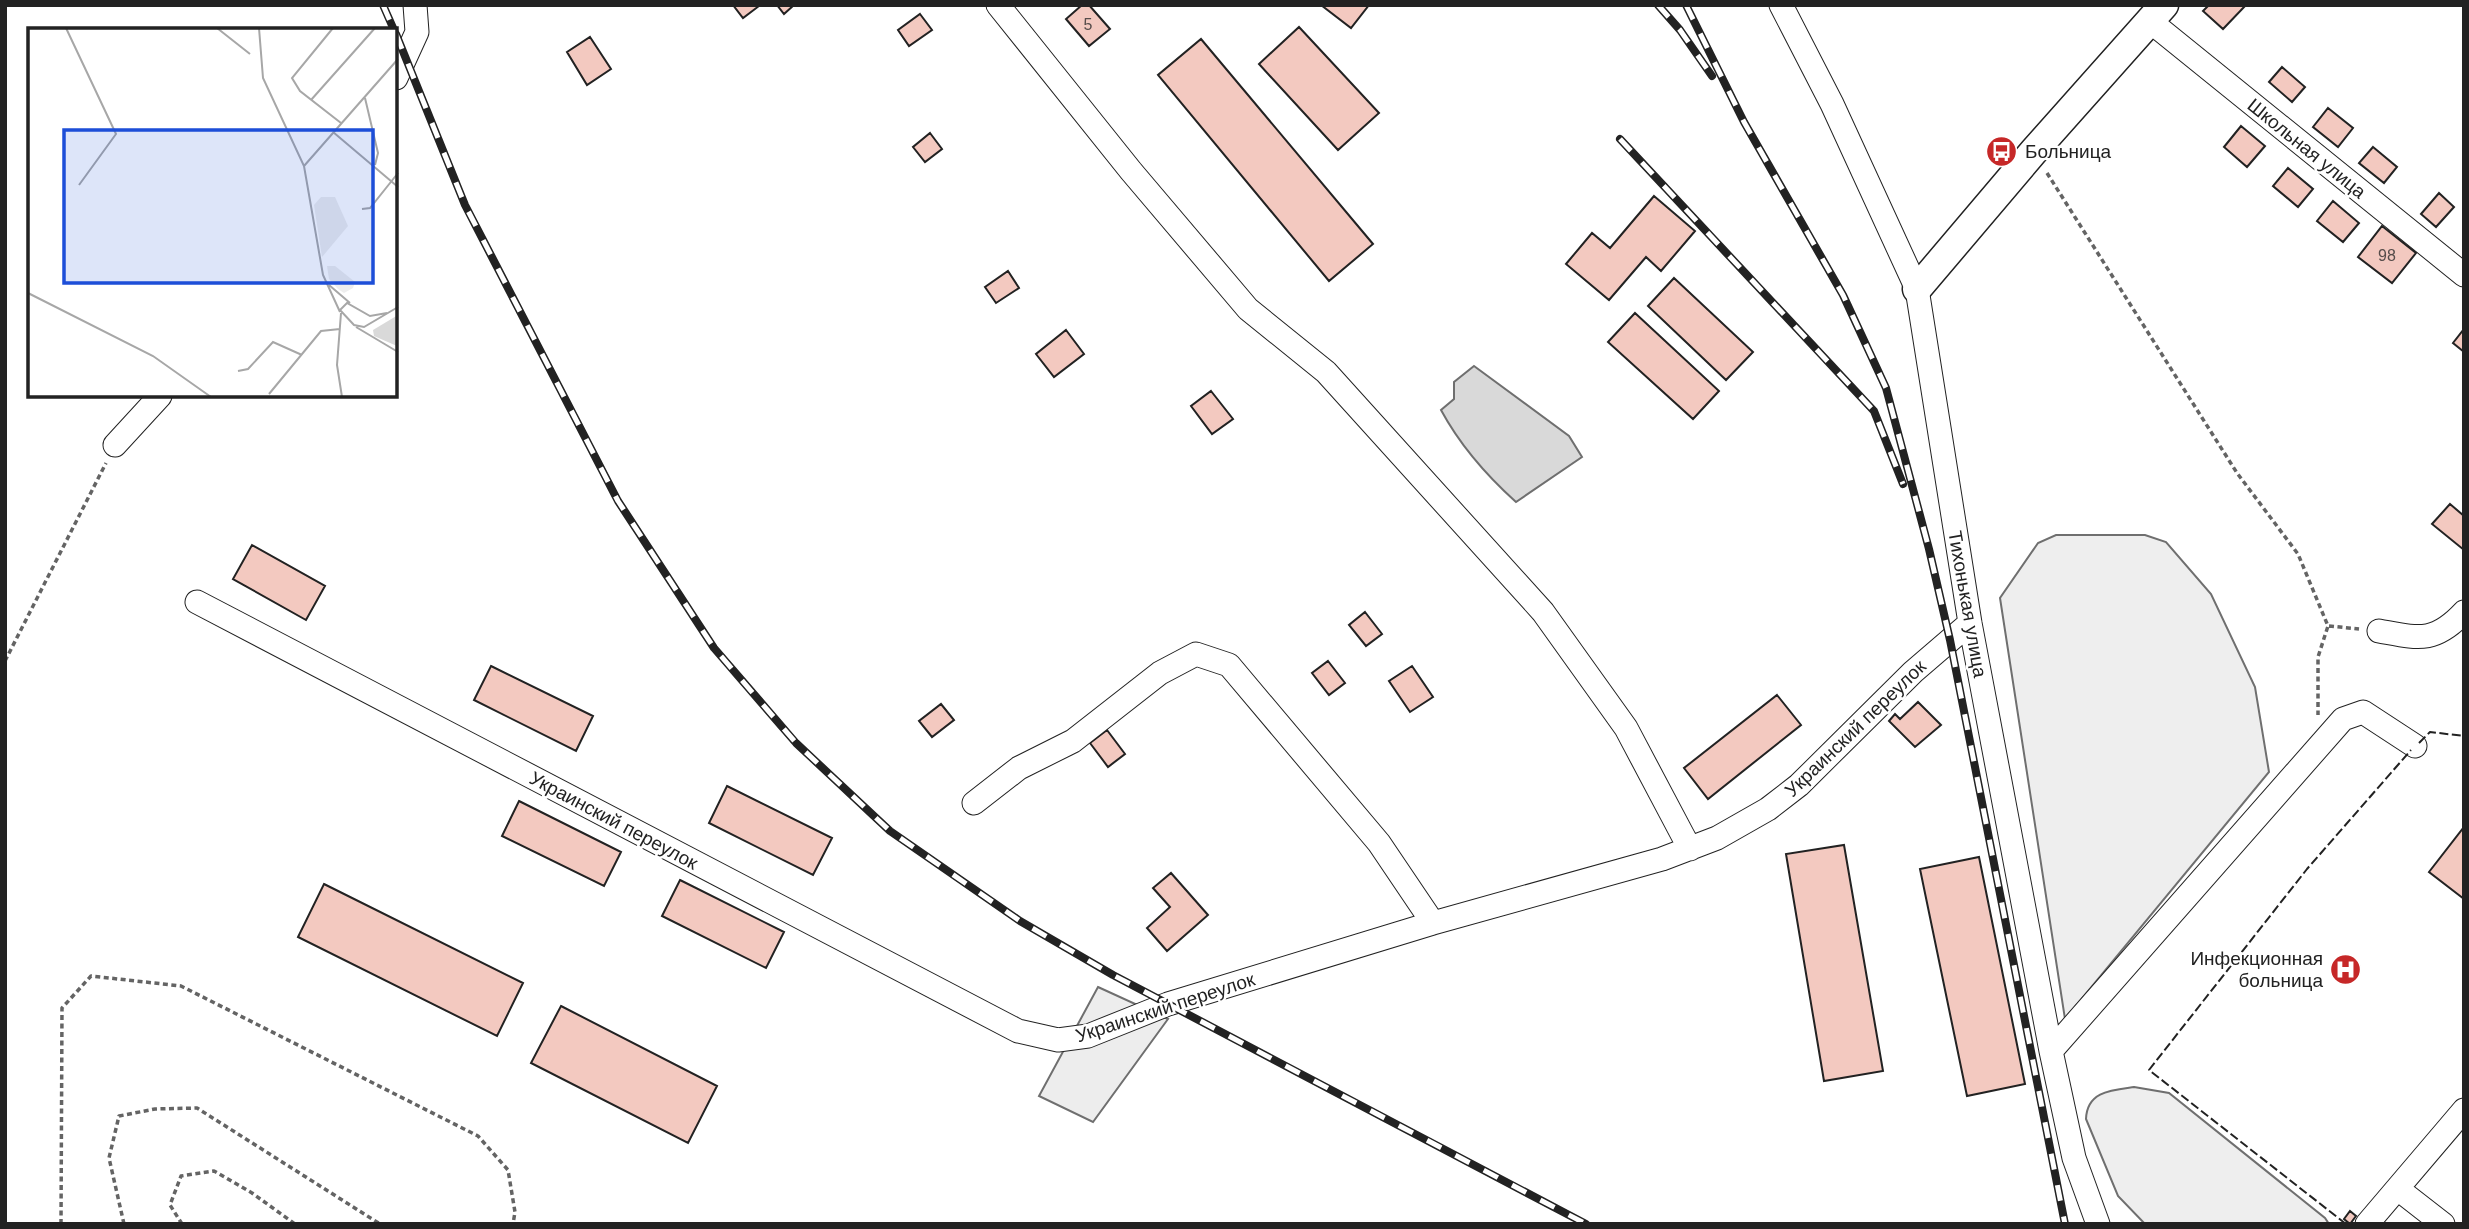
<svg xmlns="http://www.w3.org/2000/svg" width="2469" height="1229" font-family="Helvetica,sans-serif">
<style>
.green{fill:#eee;stroke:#6f6f6f;stroke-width:2}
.parking{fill:#ededed;stroke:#6f6f6f;stroke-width:2}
.water{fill:#d9d9d9;stroke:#6f6f6f;stroke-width:2}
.building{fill:#f3c9c0;stroke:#222;stroke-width:2}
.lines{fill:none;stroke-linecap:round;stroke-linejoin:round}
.minor-casing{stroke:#222;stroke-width:25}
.major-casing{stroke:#222;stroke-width:31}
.path{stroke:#646464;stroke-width:3.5;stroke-dasharray:5 3.5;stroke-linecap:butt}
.minor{stroke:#fff;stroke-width:23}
.major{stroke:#fff;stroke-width:28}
.rail-casing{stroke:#222;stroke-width:8}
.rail{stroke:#fff;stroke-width:5;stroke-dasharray:16;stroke-linecap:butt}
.fence{stroke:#222;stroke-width:2;stroke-dasharray:9 3.5;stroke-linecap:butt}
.labels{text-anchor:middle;stroke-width:5;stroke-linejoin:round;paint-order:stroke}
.number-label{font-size:16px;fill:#564c4a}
.street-label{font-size:19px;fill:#222;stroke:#fff}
.poi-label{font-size:19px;fill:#222;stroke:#fff;text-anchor:start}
.inset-road{fill:none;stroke:#a7a7a7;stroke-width:2}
.view{fill:#1d4ed8;fill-opacity:0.15;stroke:#1d4ed8;stroke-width:3.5}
.inset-edge{fill:none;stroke:#222;stroke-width:3.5}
</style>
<rect width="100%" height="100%" fill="#fff"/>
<!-- green -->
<path class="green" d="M2056,535H2145L2166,542L2211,594L2255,687L2269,772L2065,1019L2000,598L2038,543Z
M2134,1087L2169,1093L2325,1218L2329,1224H2145L2118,1196L2086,1119C2087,1091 2112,1090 2134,1087Z"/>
<!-- parking -->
<path class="parking" d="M1098,987L1168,1019L1093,1122L1039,1096Z"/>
<!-- water -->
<path class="water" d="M1474,366L1569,436L1582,457L1516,502C1486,475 1461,447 1441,410L1454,399V382Z"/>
<!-- building -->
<path class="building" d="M733,5H758L759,6L743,18Z
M777,5H794L784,14Z
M1082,5H1089L1110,29L1089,46L1066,19Z
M1321,5H1369L1351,28Z
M2209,5H2246L2223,29L2203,11Z
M920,14L932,30L909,46L898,30Z
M1299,27L1379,113L1338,150L1259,64Z
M590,37L611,69L587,85L567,52Z
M1201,39L1373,244L1329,281L1158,75Z
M2282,67L2305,87L2292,102L2269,82Z
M2328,108L2353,128L2338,147L2313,127Z
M2241,126L2265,146L2247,167L2224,147Z
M930,133L942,149L925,162L913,147Z
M2373,147L2397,167L2384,183L2359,163Z
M2288,168L2313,189L2298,207L2273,186Z
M2439,193L2454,207L2436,227L2421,214Z
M1654,196L1695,231L1661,271L1646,257L1609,300L1566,264L1592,233L1610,248Z
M2333,201L2359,223L2343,242L2317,221Z
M2382,226L2416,253L2392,283L2358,257Z
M1008,271L1019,288L996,303L985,287Z
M1674,278L1753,352L1726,380L1648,306Z
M1635,313L1719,391L1693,419L1608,342Z
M2464,329V352L2453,343Z
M1066,330L1084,354L1054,377L1036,354Z
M1211,391L1233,419L1212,434L1191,406Z
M2450,504L2464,516V550L2432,524Z
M252,545L325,586L306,620L233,579Z
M1365,612L1382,634L1366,646L1349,625Z
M1328,661L1345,683L1329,695L1312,673Z
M491,666L593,716L576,751L474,700Z
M1412,666L1433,697L1410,712L1389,681Z
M1777,695L1801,725L1708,799L1684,768Z
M1918,702L1941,725L1915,747L1889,721L1895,714L1900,719Z
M941,704L954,720L932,737L919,721Z
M1107,730L1125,754L1108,767L1090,743Z
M727,786L832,838L813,875L709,823Z
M519,801L621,852L604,886L502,836Z
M2464,827V899L2429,872Z
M1844,845L1883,1071L1824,1081L1786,854Z
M1979,857L2025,1084L1967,1096L1920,869Z
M1171,873L1208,915L1167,951L1147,928L1170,907L1153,888Z
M680,880L784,932L766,968L662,916Z
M324,884L523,983L497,1036L298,937Z
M561,1006L717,1086L688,1143L531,1063Z
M2350,1211L2356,1216L2350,1224L2344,1219Z"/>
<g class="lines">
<defs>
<path id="minor" d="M998,5L1131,171L1248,309L1326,372L1543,612L1626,728L1690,849
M1781,5L1832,104L1917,289L1970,623L2051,1051L2074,1158L2098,1224
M2151,22L2464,275
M396,78L417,32L415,5
M115,445L160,396
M197,602L1018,1031L1058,1040L1088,1036L1168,1004L1433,923L1662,859L1717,838L1768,809L1799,785L1913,672L1970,623
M2379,631C2418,638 2434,644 2464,612
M974,803L1019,768L1073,741L1160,673L1196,654L1229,665L1379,843L1433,923
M2051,1051L2343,719L2363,712L2415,746
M2398,1189L2443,1224
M2367,1224L2464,1110"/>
<path id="major" d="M1917,289L2034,151L2164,5"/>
</defs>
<!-- minor casing -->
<use href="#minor" class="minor-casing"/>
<!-- major casing -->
<use href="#major" class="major-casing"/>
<!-- path -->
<path class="path" d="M2047,173L2237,473L2298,554L2328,626L2318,657V715
M2329,626L2359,629
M5,661L106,463
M61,1224L62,1008L91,976L181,986L478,1136L508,1170L515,1212L513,1224
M124,1224L109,1158L119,1116L155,1109L197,1108L380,1224
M182,1224L170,1205L181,1176L214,1171L252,1193L295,1224"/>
<!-- minor -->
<use href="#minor" class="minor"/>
<!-- major -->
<use href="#major" class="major"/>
<defs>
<path id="rail" d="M383,5L394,30
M1658,5L1680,30L1712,76
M1686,5L1744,122L1843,295L1886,388L1929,549L1950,640L2065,1224
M396,34L465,205L618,501L714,648L796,743L890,831L1020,921L1113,975L1586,1224
M1620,139L1874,411L1903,484"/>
</defs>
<!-- rail casing -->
<use href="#rail" class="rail-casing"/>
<!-- rail -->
<use href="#rail" class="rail"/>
<!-- fence -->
<path class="fence" d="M2419,743L2430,732L2464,736
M2346,1224L2149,1070L2307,869L2411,750"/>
</g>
<!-- icons -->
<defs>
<symbol id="bus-disc" viewBox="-11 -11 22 22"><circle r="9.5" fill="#c62828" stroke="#fff"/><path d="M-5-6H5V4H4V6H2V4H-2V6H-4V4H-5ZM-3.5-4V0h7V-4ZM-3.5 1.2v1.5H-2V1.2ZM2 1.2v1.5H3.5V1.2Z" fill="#fff"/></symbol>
<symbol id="hospital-disc" viewBox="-11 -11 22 22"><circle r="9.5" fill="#c62828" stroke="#fff"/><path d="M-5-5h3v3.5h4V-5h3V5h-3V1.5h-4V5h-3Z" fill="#fff"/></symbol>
</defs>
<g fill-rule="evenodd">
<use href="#bus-disc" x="1984" y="134" width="35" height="35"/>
<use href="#hospital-disc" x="2328" y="952" width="35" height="35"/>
</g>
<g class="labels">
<!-- number labels -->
<g class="number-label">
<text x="1088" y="30">5</text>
<text x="2387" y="261">98</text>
</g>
<!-- street labels -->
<g class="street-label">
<text transform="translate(2307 148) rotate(39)" y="7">Школьная улица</text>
<text transform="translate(1968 604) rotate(80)" y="7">Тихонькая улица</text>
<text transform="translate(1855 728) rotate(-44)" y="7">Украинский переулок</text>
<text transform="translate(614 820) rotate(28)" y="7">Украинский переулок</text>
<text transform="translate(1165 1007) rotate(-18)" y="7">Украинский переулок</text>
</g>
<!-- poi labels -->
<g class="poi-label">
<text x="2025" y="158">Больница</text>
<text x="2323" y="965" text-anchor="end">Инфекционная<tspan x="2323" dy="22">больница</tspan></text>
</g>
</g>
<!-- overview -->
<g transform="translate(28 28)">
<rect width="369" height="369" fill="#fff"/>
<path d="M293,169H307L320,198L294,229L286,177ZM299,238H307L327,254L325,260L316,265L310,261L301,251Z" fill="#eee"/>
<path d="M370,287V318H369L346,308L345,302Z" fill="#d9d9d9"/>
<path class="inset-road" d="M38,0L88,106L51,157M189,0L222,26M231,0L235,50L276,138L295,247L312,284M305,0L264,50L272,63L313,95M337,70L350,125L347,137M283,72L347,0M305,104L370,159M276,138L370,31M334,181L342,180L370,145M301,257L322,275M0,265L125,328L183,369M313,285L309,337L314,369M359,285L342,288L319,275L312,282L326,297L336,299L370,279M328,299L370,324M210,343L220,341L245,314L274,327M241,366L293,303L312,301"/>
<path class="view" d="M36,102H345V255H36Z"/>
<rect width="369" height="369" class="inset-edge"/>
</g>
<!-- border -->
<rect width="2469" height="1229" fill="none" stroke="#222222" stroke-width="14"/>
</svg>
